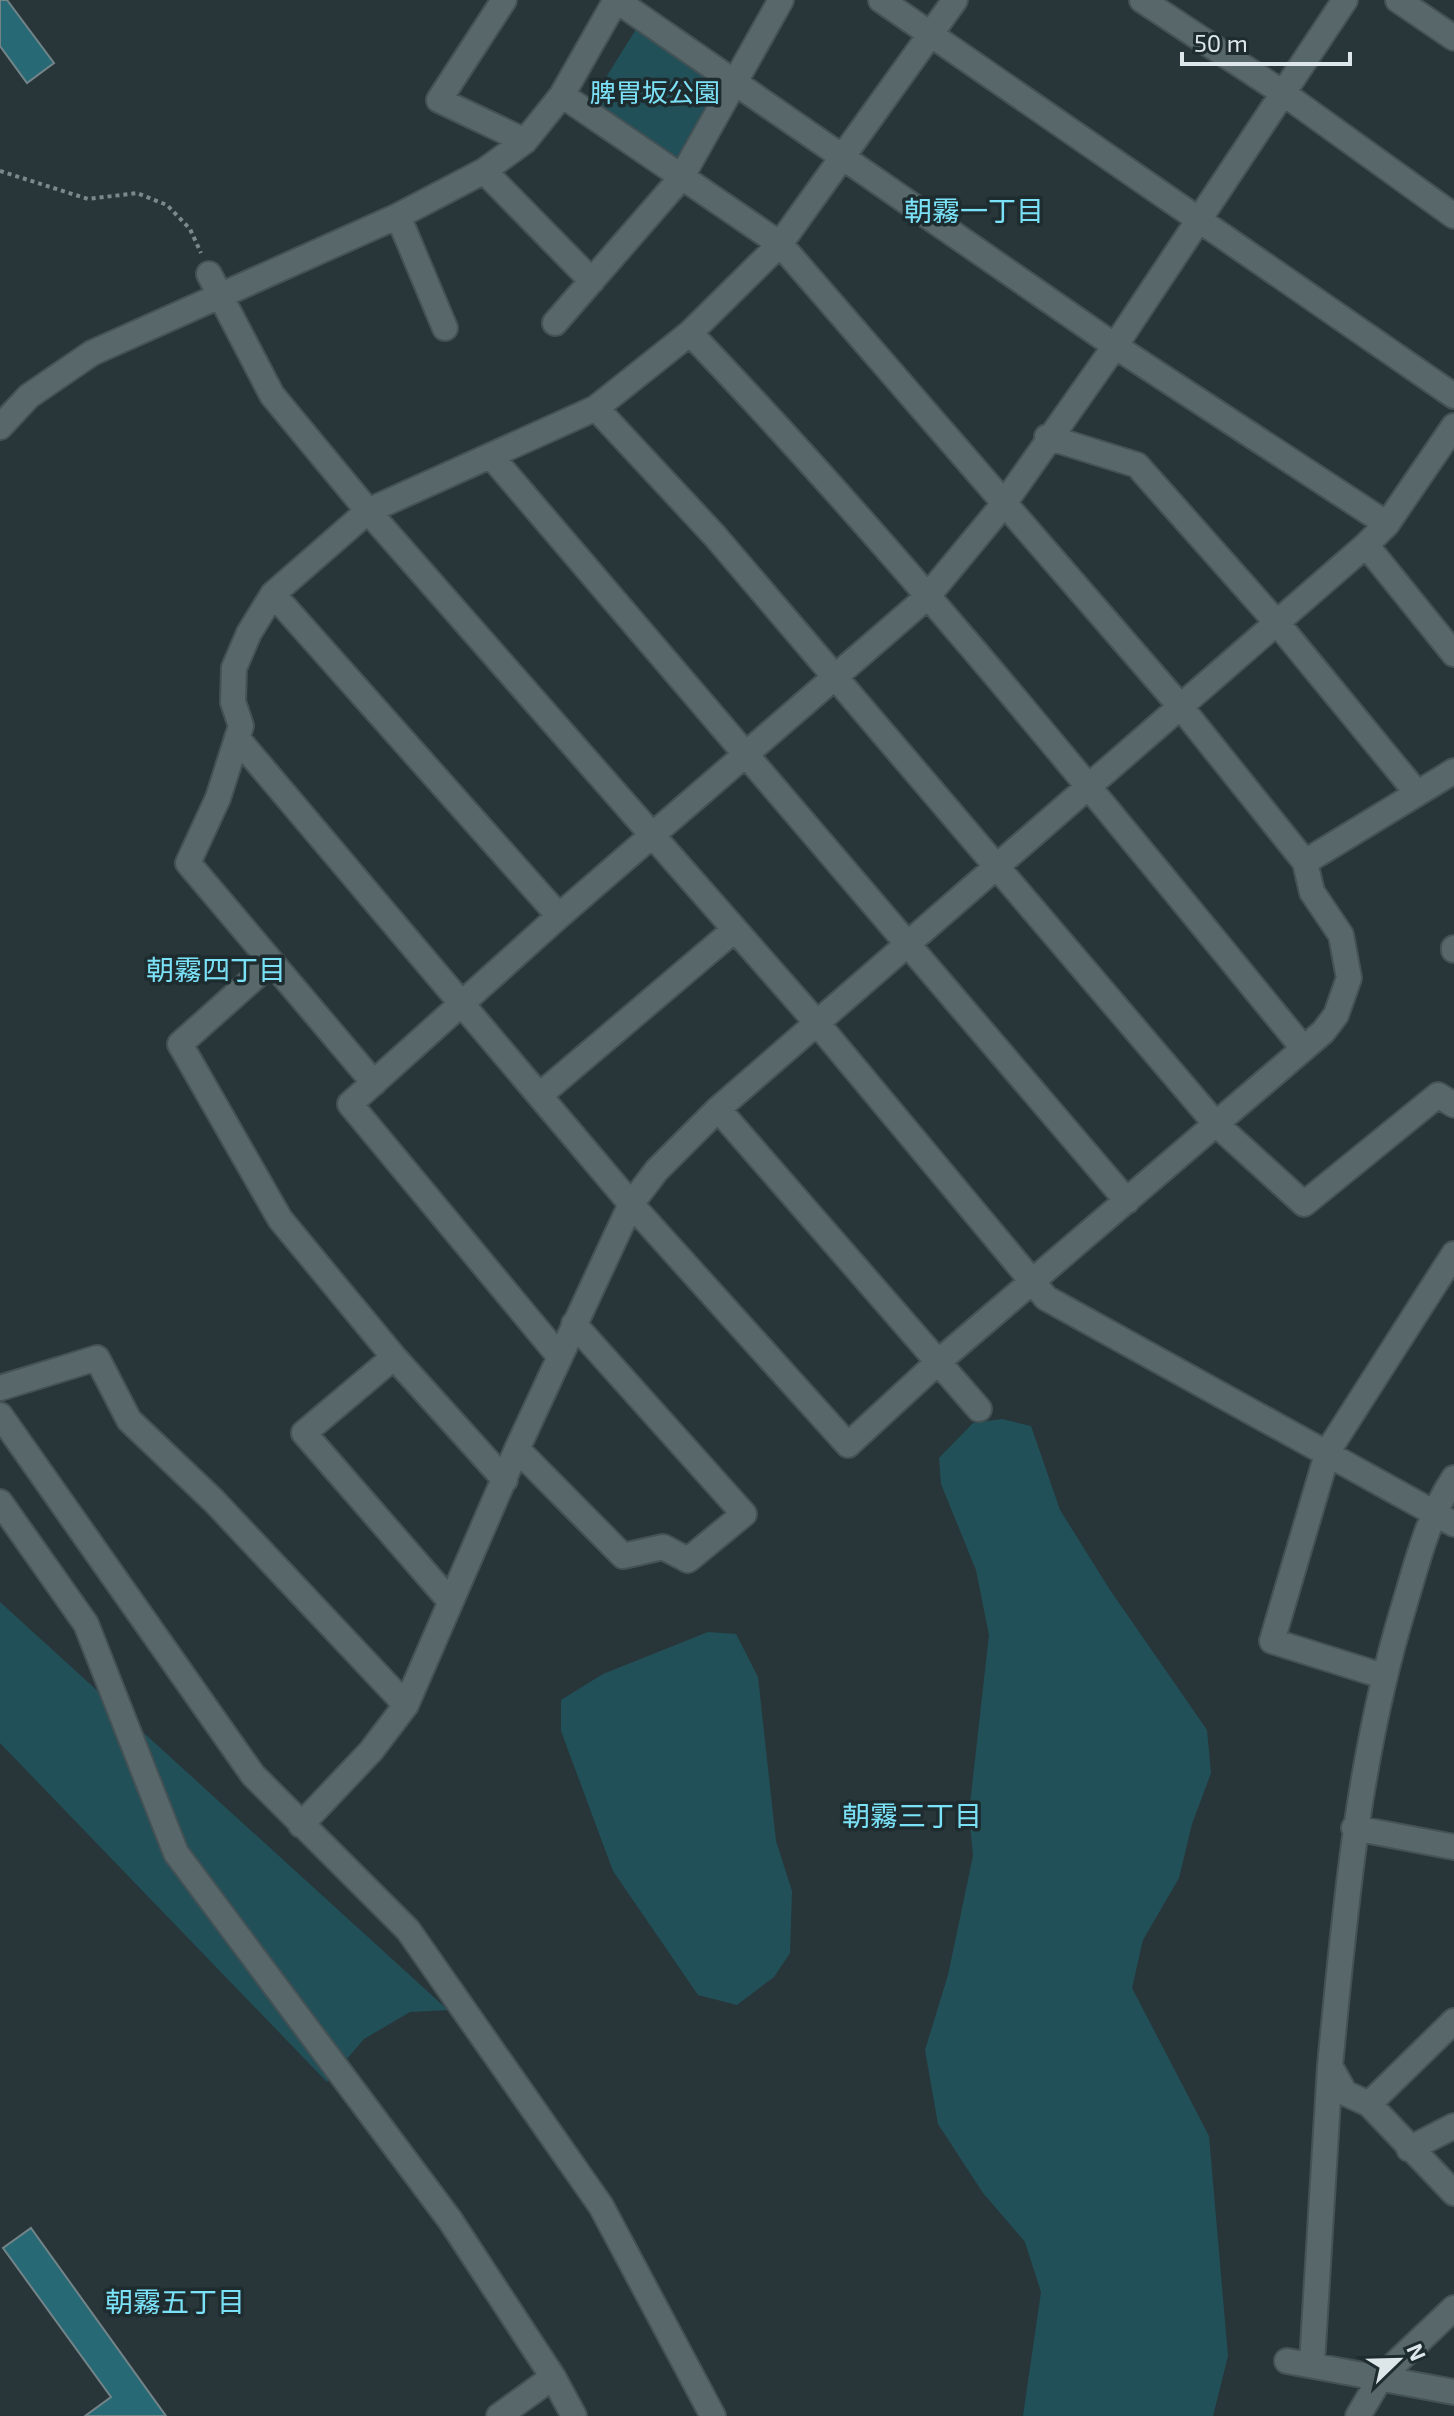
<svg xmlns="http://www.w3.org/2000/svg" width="1454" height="2416" font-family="'Exo 2','Noto Sans JP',sans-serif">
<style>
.green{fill:#225058}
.building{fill:#276a76;stroke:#738488;stroke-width:2}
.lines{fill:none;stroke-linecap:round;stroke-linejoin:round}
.minor-casing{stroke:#455255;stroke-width:28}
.path{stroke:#7c888b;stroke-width:4;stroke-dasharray:4 4;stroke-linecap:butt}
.minor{stroke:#57676a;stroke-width:24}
.labels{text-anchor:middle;stroke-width:7;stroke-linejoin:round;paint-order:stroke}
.park-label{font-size:26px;fill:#7ce1f6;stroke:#1e2c2f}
.neighbourhood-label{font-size:28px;fill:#7ae1f6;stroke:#1e2c2f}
</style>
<rect width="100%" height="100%" fill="#28363a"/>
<!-- green -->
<path class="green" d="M638,26L726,86L679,166L590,103Z
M1002,1419L1031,1426L1060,1510L1110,1590L1207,1730L1211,1773L1192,1824L1179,1878L1143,1940L1132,1988L1209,2136L1228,2356L1213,2416H1023L1041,2292L1025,2242L983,2193L938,2124L925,2050L948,1975L973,1856L969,1813L989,1635L976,1570L941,1484L939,1458L973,1423Z
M0,1602L448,2010L410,2012L364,2039L327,2082L0,1743Z
M708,1632L736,1634L758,1677L776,1841L792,1891L790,1953L774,1977L737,2005L698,1995L613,1871L561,1731V1700L603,1674Z"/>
<!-- building -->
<path class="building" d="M0,0H7L54,63L27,83L0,46Z
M31,2228L166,2416H85L111,2397L3,2248Z"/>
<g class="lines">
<defs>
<path id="minor" d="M504,0L439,100L525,141
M616,0L1115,346L1387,524
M881,0L1454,396
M1142,0L1283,93L1454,216
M1398,0L1454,38
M484,171L592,281
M398,216L445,328
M209,274L272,395L368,511L817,1023L1046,1298L1454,1524
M555,323L681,178L781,0
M690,333C907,560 1104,805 1303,1048
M596,408L715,536L1215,1123L1304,1204L1438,1095L1454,1105
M0,427L29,396L92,353L398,216L484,171L525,141L562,95L616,0
M1047,437L1137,465L1278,624L1417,793
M491,456L1127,1201
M1366,545L1454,654
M273,594L559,916
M237,738L631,1204L848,1445L937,1363L1323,1032L1336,1015L1349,978L1341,935L1312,892L1305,862L1180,706L780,244L562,95
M1305,862L1454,771
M1454,948V950
M271,963L180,1044L280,1219L394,1357L505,1480
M374,1083L188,863L218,798L241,726L233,702L234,668L249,633L273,594L368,511L596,408L690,333L780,244L955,0
M540,1095L733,931
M718,1109L979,1409
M394,1357L304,1433L450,1601
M560,1357L350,1104L559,916L926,598L1003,505L1115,346L1345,0
M0,1388L97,1358L129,1420L214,1501L406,1705
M0,1415L253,1775L408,1930L601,2206L713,2416
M517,1449L623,1556L663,1547L688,1560L744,1514L574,1324
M1454,1478C1427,1519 1418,1560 1404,1606C1358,1757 1345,1910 1330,2066L1345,2093L1369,2104L1454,2193
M0,1502L86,1624L176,1853L450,2220L553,2377L574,2416
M1383,1676L1272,1641L1328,1451L1454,1254
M301,1825L371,1751L406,1705L517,1449L631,1204L657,1170L718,1109L1366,545L1387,524L1454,426
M1354,1828L1454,1847
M1369,2104L1454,2021
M1409,2149L1454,2126
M1287,2361L1454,2392
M1312,2363L1330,2066
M499,2416L553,2377
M1358,2416L1381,2377L1454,2308"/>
</defs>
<!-- minor casing -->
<use href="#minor" class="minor-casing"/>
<!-- path -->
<path class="path" d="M0,171L88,199L137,193L167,205L190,229L201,253"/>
<!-- minor -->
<use href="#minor" class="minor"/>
</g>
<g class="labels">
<!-- park labels -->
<g class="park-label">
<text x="655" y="102">脾胃坂公園</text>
</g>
<!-- neighbourhood labels -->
<g class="neighbourhood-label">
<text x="974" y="221">朝霧一丁目</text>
<text x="216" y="980">朝霧四丁目</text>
<text x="912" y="1826">朝霧三丁目</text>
<text x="175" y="2312">朝霧五丁目</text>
</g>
</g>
<!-- north arrow -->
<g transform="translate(1398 2360) rotate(67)" stroke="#1e2c2f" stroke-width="6" paint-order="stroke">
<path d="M0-6L14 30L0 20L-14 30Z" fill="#dde6e8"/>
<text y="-12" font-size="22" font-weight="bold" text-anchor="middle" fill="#dde6e8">N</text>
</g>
<!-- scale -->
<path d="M1182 52v12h168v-12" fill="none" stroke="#dde6e8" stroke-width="4"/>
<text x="1194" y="52" font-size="24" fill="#dde6e8" stroke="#1e2c2f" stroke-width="6" paint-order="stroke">50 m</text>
</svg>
